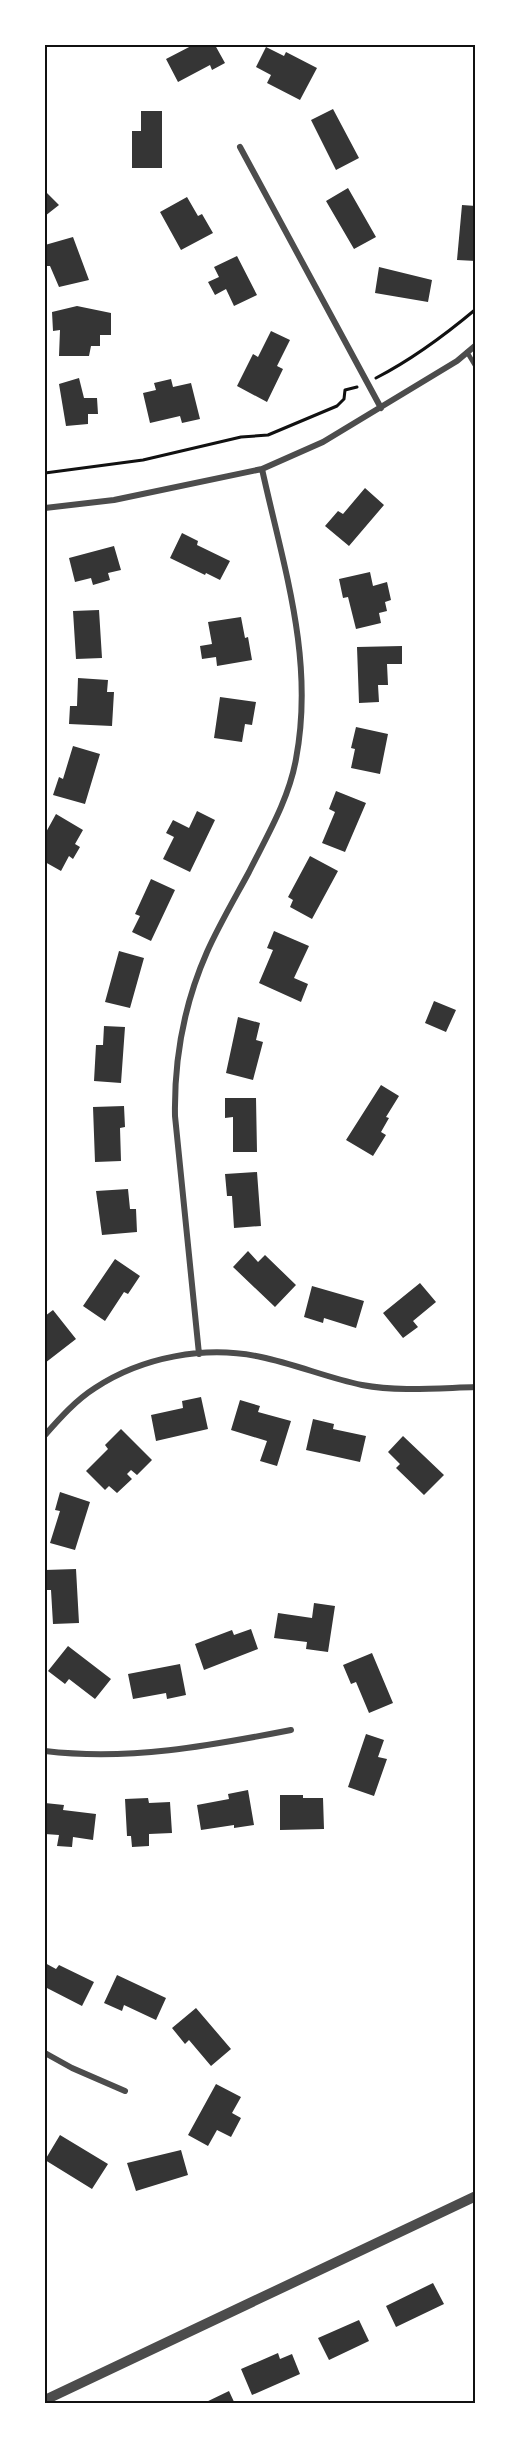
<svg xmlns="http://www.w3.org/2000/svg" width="521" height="2449" font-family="'Varela Round',sans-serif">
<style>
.building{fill:#353535}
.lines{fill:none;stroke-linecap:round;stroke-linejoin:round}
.path{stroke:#111;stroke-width:3}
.service{stroke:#4c4c4c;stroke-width:4.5}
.minor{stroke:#4c4c4c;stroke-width:6}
.tertiary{stroke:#4c4c4c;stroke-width:10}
.neatline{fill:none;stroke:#111;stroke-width:2}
</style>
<rect width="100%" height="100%" fill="#fff"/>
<!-- building -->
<path class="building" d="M193,45H215L225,63L212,70L210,65L178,82L166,59Z
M266,47L284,56L286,52L317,68L300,100L267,83L271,75L256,67Z
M333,109L359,158L336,170L311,120Z
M141,111H162V168H132V131H141Z
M348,188L376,237L354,249L326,201Z
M45,191L59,205L45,216Z
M187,197L198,216L202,214L213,233L181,250L160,212Z
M462,205L476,206V261L457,260Z
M73,237L89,280L59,287L50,266H45V245Z
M237,256L257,295L234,306L226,289L215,295L208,282L219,277L214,267Z
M379,267L432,280L428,302L375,293Z
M77,306L111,313V335H100V346H91L89,356H59L60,330L53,331L52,312Z
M271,331L290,340L277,366L283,369L267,402L237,386L253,354L258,357Z
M79,378L84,398H97L98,414H88V424L66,426L59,384Z
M171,379L173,387L191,383L200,419L182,423L180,416L150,423L143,393L156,390L154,383Z
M365,488L384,505L349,546L325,526L338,511L343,514Z
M182,533L198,541L197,545L230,561L220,580L206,573L205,575L170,558Z
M114,546L121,570L108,573L110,580L93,585L91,578L75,582L69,558Z
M370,572L373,586L387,582L391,600L385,602L387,611L379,613L381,623L356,629L348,597L343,598L339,579Z
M99,610L102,658L76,659L73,611Z
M241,617L245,638L248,637L252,660L217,666L216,657L202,659L200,646L212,644L208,622Z
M402,646V664H387L388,685H378L379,702L359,703L357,647Z
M78,678L108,680L107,692H114L112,726L69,724L70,706H77Z
M220,697L256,702L252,725L245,724L242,742L214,738Z
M356,727L388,734L380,774L351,768L355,749L351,748Z
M73,746L100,754L85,804L53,795L59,777L63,779Z
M336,791L366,803L345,852L322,843L335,812L329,809Z
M197,811L215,820L190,872L163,859L174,837L166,833L173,820L189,828Z
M56,814L83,830L75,844L80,847L73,859L69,856L61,871L45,862V834Z
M310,856L338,871L312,919L290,907L293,900L288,897Z
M151,879L175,890L151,941L132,932L140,916L135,914Z
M274,931L309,946L294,978L308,984L301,1002L259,983L273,950L267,948Z
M119,951L144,958L130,1008L105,1002Z
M434,1001L456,1010L446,1032L425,1023Z
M238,1017L260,1023L256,1040L263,1042L253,1080L226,1073Z
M104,1026L125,1027L121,1083L94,1081L96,1045H103Z
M381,1085L399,1096L386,1117L389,1118L381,1132L386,1135L373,1156L346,1140Z
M225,1098H256L257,1152H233V1117L225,1118Z
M124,1106L125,1127L120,1128L121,1161L95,1162L93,1107Z
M257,1172L261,1226L234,1228L232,1196H227L225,1174Z
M128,1189L130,1209H136L137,1232L102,1235L96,1191Z
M248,1251L258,1262L265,1255L296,1285L275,1307L233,1267Z
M115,1259L140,1276L128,1294L124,1292L105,1321L83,1306Z
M420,1283L436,1302L413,1321L418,1327L403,1338L383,1313Z
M312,1286L364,1301L356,1328L324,1318L323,1323L304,1317Z
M53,1310L76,1339L45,1363V1316Z
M201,1397L208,1429L156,1441L151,1415L183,1408L182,1401Z
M240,1400L260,1406L258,1412L291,1421L277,1466L260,1461L267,1441L231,1430Z
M313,1419L334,1424L333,1429L366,1436L360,1462L306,1450Z
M121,1429L152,1460L137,1475L131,1470L127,1474L132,1479L117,1493L109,1486L105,1490L86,1471L108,1449L105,1445Z
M403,1436L444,1475L424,1495L396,1468L400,1464L388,1452Z
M60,1492L90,1502L75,1550L50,1543L60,1511L55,1510Z
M76,1569L79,1623L53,1624L51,1590H46L45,1570Z
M314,1603L335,1606L328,1652L306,1649L307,1642L274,1638L278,1613L312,1618Z
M251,1629L258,1649L204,1670L195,1644L232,1630L234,1635Z
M68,1646L111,1679L95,1699L69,1679L65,1684L48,1671Z
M372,1653L393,1703L369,1713L356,1682L351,1684L343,1665Z
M180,1664L186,1695L167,1699L166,1693L133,1699L128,1674Z
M366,1734L384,1740L378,1757L387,1759L374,1796L348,1787Z
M248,1790L254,1825L234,1828V1825L201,1830L197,1805L229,1799L228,1794Z
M280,1795H303V1798H323L324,1829L280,1830Z
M148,1798L149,1803L170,1802L172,1833L149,1834V1846L132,1847L131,1836H127L125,1799Z
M45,1803L64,1805L63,1810L96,1814L93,1840L73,1837L72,1847L57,1846L59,1835L45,1834Z
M45,1963L56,1969L59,1965L94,1982L82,2006L45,1987Z
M117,1975L166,1998L156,2020L124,2005L122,2011L104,2003Z
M196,2008L231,2049L211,2066L189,2040L185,2044L172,2028Z
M216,2084L241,2097L232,2113L241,2118L231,2137L217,2130L208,2146L188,2135Z
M60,2135L108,2164L92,2189L45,2160Z
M181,2150L188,2175L136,2191L127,2163Z
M433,2283L444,2304L396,2327L386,2306Z
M359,2320L369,2341L329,2360L318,2338Z
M278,2353L280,2359L292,2354L300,2374L252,2395L241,2369Z
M229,2391L235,2404H202Z"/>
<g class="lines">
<!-- path -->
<path class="path" d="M376,378C413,359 445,335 476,309
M45,473L143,460L241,437L268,435L337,406L344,399L345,390L357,387"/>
<!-- service -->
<path class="service" d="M467,352L476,367"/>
<!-- minor -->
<path class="minor" d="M240,147L381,408
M45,508L114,500L262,469L323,442L457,361L476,345
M199,1354L175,1116C174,1060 184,1004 207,952C219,925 235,898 249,872C267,836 289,799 296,759C315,659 283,565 262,469
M45,1435C60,1418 76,1400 95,1388C142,1357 205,1345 261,1357C295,1364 328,1378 362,1385C399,1392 439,1388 476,1387
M45,1751C129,1761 209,1746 291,1730
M45,2053L72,2068L125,2091"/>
<!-- tertiary -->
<path class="tertiary" d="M45,2400L476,2196"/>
</g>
<!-- border -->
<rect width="521" height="2449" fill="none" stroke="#ffffff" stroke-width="93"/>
<rect x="46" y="46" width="428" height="2356" class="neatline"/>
</svg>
